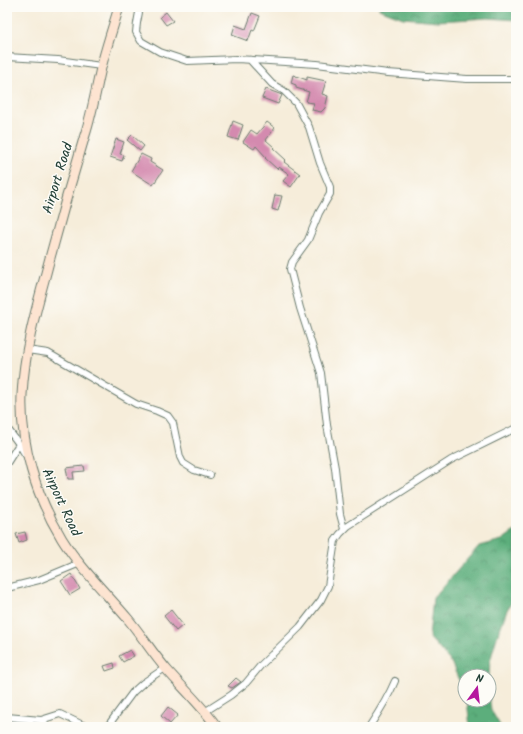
<svg xmlns="http://www.w3.org/2000/svg" width="523" height="734" font-family="Kalam,sans-serif">
<style>
.forest{fill:url(#forest-crowns);stroke:#3e7658}
.building{fill:#d48aaf}
.lines{fill:none;stroke-linecap:round;stroke-linejoin:round}
.minor-casing{stroke:#6a7b6e;stroke-width:8}
.secondary-casing{stroke:#6a7b6e;stroke-width:11}
.minor{stroke:#fff;stroke-width:6}
.secondary{stroke:#fde4d1;stroke-width:9}
.labels{text-anchor:middle;stroke-width:3;stroke-linejoin:round;paint-order:stroke}
.street-label{font-size:14px;fill:#1f3d34;stroke:#fdfcf7}
</style>
<defs>
<pattern id="forest-crowns" width="20" height="18" patternUnits="userSpaceOnUse"><rect width="20" height="18" fill="#5cae7b"/><path d="M2 6a3 3 0 1 1 6 0M12 15a3 3 0 1 1 6 0" fill="none" stroke="#4b8f66"/></pattern>
</defs>
<rect width="100%" height="100%" fill="#fdfcf7"/>
<filter id="ink" filterUnits="userSpaceOnUse"><feTurbulence type="fractalNoise" baseFrequency=".025" numOctaves="2"/><feDisplacementMap in="SourceGraphic" scale="8" xChannelSelector="R" yChannelSelector="G"/><feConvolveMatrix kernelMatrix="1 2 1 2 8 2 1 2 1" color-interpolation-filters="sRGB"/></filter>
<filter id="wash" filterUnits="userSpaceOnUse"><feTurbulence type="fractalNoise" baseFrequency=".012" numOctaves="4" result="noise"/><feDisplacementMap in="SourceGraphic" scale="16" xChannelSelector="R" yChannelSelector="G"/><feGaussianBlur stdDeviation="0.9" result="paint"/><feColorMatrix in="noise" values="0 0 0 0 0 0 0 0 0 0 0 0 0 0 0 0 0 1.4 0 .05"/><feComposite in="paint" operator="in"/></filter>
<g filter="url(#wash)">
<rect width="100%" height="100%" fill="#f6edda"/>
<!-- forest -->
<path class="forest" d="M379,7H516V20L488,18L438,21L403,18L379,9Z
M516,530V595L507,610L497,637L490,661L489,676H465V694L451,662L429,637L433,598L479,546L502,540Z
M489,695L491,710L501,727H470L467,700H489Z"/>
<g id="blocks">
<!-- building -->
<path class="building" d="M166,12L173,21L166,25L160,17Z
M252,13L260,16L254,31L252,30L248,41L232,35L235,25L246,29Z
M293,75L307,80V77L326,81L322,94L328,96L325,108L321,112L312,110L314,103L306,102L309,92L296,88V85L291,83Z
M266,89L282,95L278,104L262,98Z
M233,121L243,125L238,140L228,137Z
M267,122L275,128L266,140L274,147L273,148L286,160L284,162L300,174L291,187L283,181L289,174L279,167L277,169L265,158L266,157L256,146L254,149L243,142L251,130L257,134Z
M132,135L144,146L140,151L127,140Z
M116,139L124,142L120,154L124,155L122,161L110,157Z
M141,154L151,159L150,162L163,170L153,185L131,171Z
M275,195L282,196L278,211L272,209Z
M84,466L85,471L73,472L74,479H68L66,468Z
M25,532L27,540L19,543L16,534Z
M71,574L80,589L70,595L61,581Z
M171,610L183,625L176,631L164,616Z
M130,650L134,656L123,662L119,656Z
M114,663L115,668L106,671L104,666Z
M236,678L241,682L232,688L228,686Z
M168,707L178,715L170,724L161,716Z"/>
</g>
</g>
<g filter="url(#ink)">
<use href="#blocks" fill-opacity="0" stroke="#6a7b6e" stroke-width="1"/>
<g class="lines">
<defs>
<path id="minor" d="M140,7L137,23L136,32L141,41L160,52L187,61L237,59L317,64L388,73L467,79H516
M7,57L58,60L101,66
M250,60L272,84L284,91L296,103L309,127L320,163L330,187V194L319,213L308,240L292,262L290,269L300,308L321,373L327,425L335,468L340,514L344,529
M27,350L48,353L136,404L157,411L168,416L173,423L180,457L183,463L194,470L210,475
M7,428L19,444L25,454
M7,463L19,444
M7,588L39,580L80,563
M206,711L231,695L246,683L261,665L300,627L321,600L328,586L335,541L340,534L348,526L451,460L516,428
M7,717L41,720L60,714L87,727
M40,727L45,720
M107,727L133,692L143,683L165,668
M369,727C379,712 388,698 395,681"/>
<path id="secondary" d="M119,7C113,27 106,48 101,68C96,90 92,113 85,135C71,181 58,227 46,273C35,313 24,353 22,395C20,445 36,496 62,539C80,568 106,593 128,619C142,636 153,654 167,670C184,689 202,706 217,727"/>
</defs>
<!-- minor casing -->
<use href="#minor" class="minor-casing"/>
<!-- secondary casing -->
<use href="#secondary" class="secondary-casing"/>
<!-- minor -->
<use href="#minor" class="minor"/>
<!-- secondary -->
<use href="#secondary" class="secondary"/>
</g>
</g>
<g class="labels">
<!-- street labels -->
<g class="street-label">
<text transform="translate(57 178) rotate(-73)" y="5">Airport Road</text>
<text transform="translate(62 502) rotate(65)" y="5">Airport Road</text>
</g>
</g>
<!-- margin -->
<rect width="523" height="734" fill="none" stroke="#fdfcf7" stroke-width="24"/>
<!-- north arrow -->
<g transform="translate(477 688) rotate(15)"><circle r="19" fill="#fdfcf7" stroke="#a4b0a9"/>
<path d="M0-3L7 15L0 10L-7 15Z" fill="#b5179e"/>
<text y="-6" font-size="11" font-weight="bold" text-anchor="middle" fill="#1f3d34">N</text>
</g>
</svg>
